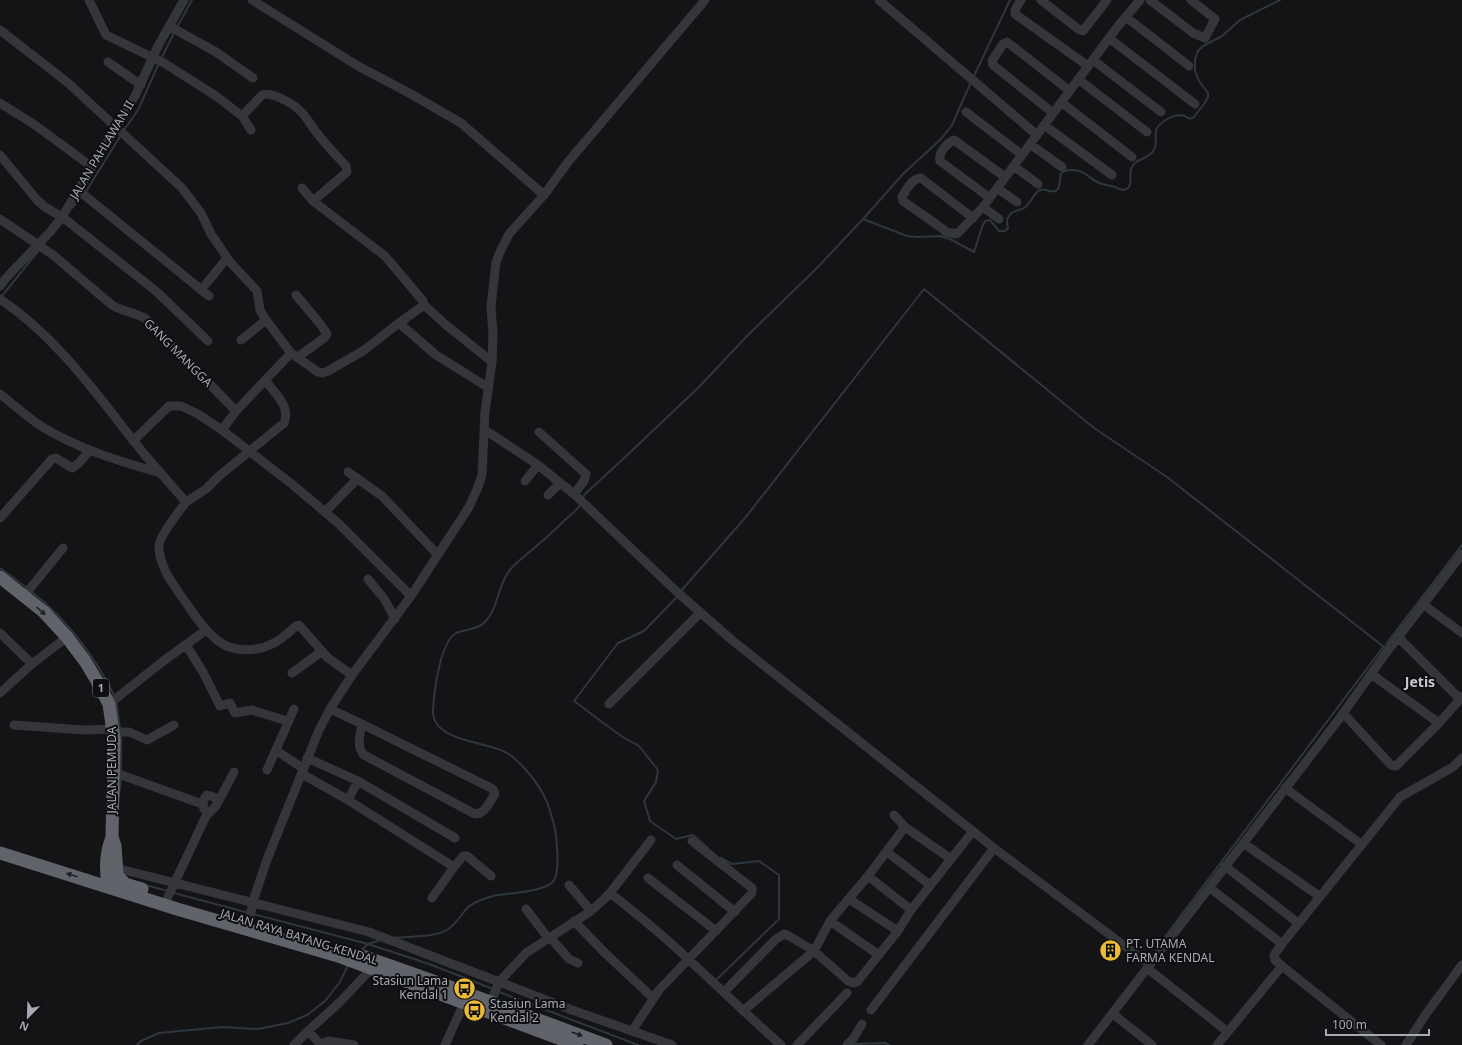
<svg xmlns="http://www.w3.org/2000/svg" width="1462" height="1045" font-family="'Noto Sans',sans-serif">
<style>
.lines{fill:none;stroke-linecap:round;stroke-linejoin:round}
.stream{stroke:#2e363e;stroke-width:2}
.minor{stroke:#35363a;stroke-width:9}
.highway{stroke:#61636b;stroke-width:13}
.minor-bridge{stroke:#35363a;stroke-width:9}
.oneway{fill:#1f2023}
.labels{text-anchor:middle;stroke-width:4;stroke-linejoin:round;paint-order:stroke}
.shield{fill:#0f0f11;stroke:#797c84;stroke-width:1}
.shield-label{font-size:11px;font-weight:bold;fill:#a6aab5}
.street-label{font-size:12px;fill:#a6aab5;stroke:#0f0f11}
.poi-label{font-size:12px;fill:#a6aab5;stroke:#0f0f11;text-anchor:start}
.quarter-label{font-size:14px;font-weight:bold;fill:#c7c9d2;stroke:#0f0f11}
</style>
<rect width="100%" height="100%" fill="#141416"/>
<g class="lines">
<!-- stream -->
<path class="stream" d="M177,27L192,0
M161,59L174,33
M974,76L1010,0
M124,130L138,110L159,63
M85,193L121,135
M72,208L82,196
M863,219L907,236L918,237L940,236L950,239L974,252L982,227L985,221L990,220L999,231H1005L1008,228C1007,223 1006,220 1009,216C1012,210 1019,211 1024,208C1031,204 1033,193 1040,190C1046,187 1051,195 1057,190C1064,183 1053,169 1073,170C1084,170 1089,178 1097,182C1103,185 1109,185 1115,187C1118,188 1120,190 1123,190C1134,189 1129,176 1131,169C1135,158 1148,160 1154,150C1160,138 1149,132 1164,121C1170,117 1178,114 1185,116C1188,118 1189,119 1193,118L1204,104L1208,97V93L1199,81L1195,71V59L1198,51L1203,46L1222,36L1240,20L1280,0
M1,297L40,249
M582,499L585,494L623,459L698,388L747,336L816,269L863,219L903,174L941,139L952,125L971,82
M0,568L27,588
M32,592C67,620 94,655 114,695
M680,592L745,518L924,289L1094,428L1167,477L1384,647
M678,596L644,631L618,643L574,701L621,736L639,746L658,770L656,782L644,801L650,821L676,839L693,835L708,848
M1386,644L1462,545
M116,701L120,728
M121,735V772
M119,796L121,779
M145,885L168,891
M174,893L249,913
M253,914L368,944L429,964L493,989
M393,938C408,936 433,938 447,930C456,924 461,915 468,907C475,901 484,899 493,896C506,893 549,892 554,880C560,870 557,841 555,829C549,803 543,789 525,769C520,763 514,757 507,753C487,741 431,742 433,710C434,692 440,642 456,633C465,629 478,630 485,622C499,607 497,586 510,570C516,562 525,556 533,549C544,540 555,530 566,519C571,515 577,510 580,505
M1164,938L1384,646
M360,951L368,944L381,940
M717,981L716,980L779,919V875L759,861L732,864L721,858
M499,992L638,1045
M853,1044L885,1043L889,1045
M137,1045L141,1041L159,1033L222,1027L258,1029L288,1023L307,1015L325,1001L340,982L348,965"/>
<!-- minor -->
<path class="minor" d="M89,0L106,35L164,63L216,96L242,116L251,130
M252,0L358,66L411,94L461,123L544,195
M879,0L1037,135L983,207L957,234L946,232L943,229L903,201L902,197C906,190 912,178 921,178L973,218
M1021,0L1015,10V14L1088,66
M1041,0L1078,29L1083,31L1107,0
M1150,0L1193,33L1205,38L1215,19L1191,0
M1126,17L1189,66
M169,26L216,52L253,78
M0,30L67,82L182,188L201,213L211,234L230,262L257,291L260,310L266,320L291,353L318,372L322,373L328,371L363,351L399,323L436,355L489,388
M1109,38L1195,104
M1093,60L1161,112
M108,62L141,85
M1078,79L1147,132
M1061,102L1132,157
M0,103L35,125L92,167
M966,112L1022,155
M1053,113L993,65L992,61L1003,44L1007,42L1011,45L1070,91
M242,116L262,95C270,91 292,103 298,109C306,115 311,126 317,133C326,145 336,155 346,166L347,172L313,201
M1044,125L1112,175
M1037,135L1118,26L1140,0
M1030,144L1062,167
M0,155L37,200L45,207L62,217
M1014,166L1038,184
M302,188L313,201L385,256L423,301L424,305L445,324L492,362
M997,188L1017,202
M78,190L209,296
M990,198L940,161C938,153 947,143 954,140L1005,177
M983,207L999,219
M0,219L53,255L112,305C123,312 135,312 146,319L236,411L222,430
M70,223L157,292L208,341
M0,286L6,278L51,231L62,217L135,96L158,46L184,0
M201,290L227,258
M296,295L321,325L327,334L324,338L298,357
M0,299C54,335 93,389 133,440C149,461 168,481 186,502C180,510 159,537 159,545C158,565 173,584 184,600C194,614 203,629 217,640C232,653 257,652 274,643C282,639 289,632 296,626L299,625L328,658L352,675
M399,323L424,305
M241,340L266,320
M0,394C13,404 27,417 41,426C78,449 119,461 160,473
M236,411L291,353
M485,430L538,465L574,494L677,592L733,641L994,848L1150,965
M539,432L586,474L584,481L574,494
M133,441L169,406H181L198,414L222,430L293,485L338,523L411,596
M348,472L382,496L438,555
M525,481L538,465
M548,495L560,483
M186,502L206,489L219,476L284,423C291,406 275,394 266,381
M325,512L357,479
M0,518L52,459L56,458L72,468L79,463L90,450
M368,579L385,600L395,619
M24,596L63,548
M1424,605L1462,633
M0,633L32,664
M1398,637L1456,695L1462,698
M186,645L203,672L220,706L230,703L235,713L252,710L287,721
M292,673L321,652
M1371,674L1439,723
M0,693L32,664L67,637
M109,704L162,662L206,630
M609,704L700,613
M330,709L362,724L491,788L494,791L495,794C489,802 484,817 473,813L364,755C356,746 360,735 362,724
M1343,713L1391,765L1396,766L1439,723L1462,697
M14,725L84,730L113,729
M113,732H129L147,740L174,725
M280,753L304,769
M307,758L358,781
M267,770L294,709
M113,772L202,804
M302,774L348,800L358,781L455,838
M1285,788L1361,844
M348,800L454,867
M204,809C202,803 203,799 207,795L214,797L218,802
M894,815L905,827L951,859
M1243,843L1319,896
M887,852L930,885
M677,865L735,912
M1225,866L1298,923
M116,868L369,932L572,1010L672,1045
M868,876L911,910
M648,878L716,931
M569,885L591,911
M1210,888L1282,944L1400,797L1453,767L1462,758
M610,893C637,914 664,936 689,960C720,988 749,1017 781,1045
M168,897L206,816L216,806L234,772
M432,898L454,867L463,856H467L491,876
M849,899L898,931
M526,909L548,938
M249,921L254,898L268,857L319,730L330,709L352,675L411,596L469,507L478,487L482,475L485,412L492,362L493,334L491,307L496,262L501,250L509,234L544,195L568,162L705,0
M574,921L605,953L653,998
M830,921L879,955
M550,937L569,959L578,963
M1282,944L1274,955L1275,960L1282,966
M1147,968L1228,1032
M724,992L776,939L784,934L789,936L814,951L848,981L854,983L857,982L898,931L911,910L973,831
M491,1002L499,982L526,953L591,911L602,901L610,893L651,840
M871,1010L994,848
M743,1011L814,951L830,921L868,876L905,827
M1113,1014L1152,1045
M308,1031L321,1045
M632,1031L659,990L752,893V888L692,841
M320,1044L329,1041L354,1045
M294,1045L308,1031L340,1002L371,969
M445,1045L464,1003
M797,1045L847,993
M847,1045L853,1039L862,1024
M1088,1045L1339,719L1386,653L1462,554
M1217,1045L1282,966L1381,1045
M1406,1045L1426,1014L1462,965"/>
<!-- highway -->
<path class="highway" d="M0,577L44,612L67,637L85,661L97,681L109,704L114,739L112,837C106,853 105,871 109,887
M112,837L115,846L117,875L125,884L142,889
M0,853L177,909L338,956L577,1045
M362,956L447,986L606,1045"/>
<!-- minor-bridge -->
<path class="minor-bridge" d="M61,216L70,223"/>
</g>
<!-- one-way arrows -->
<defs><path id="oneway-solid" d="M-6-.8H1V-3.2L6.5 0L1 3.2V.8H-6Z"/></defs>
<g class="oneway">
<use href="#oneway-solid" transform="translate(41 611) rotate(42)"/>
<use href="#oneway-solid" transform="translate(72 875) rotate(-162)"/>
<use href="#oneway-solid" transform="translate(577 1034) rotate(20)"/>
</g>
<!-- icons -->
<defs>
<symbol id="building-disc" viewBox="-11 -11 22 22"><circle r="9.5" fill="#ebba36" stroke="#0f0f11"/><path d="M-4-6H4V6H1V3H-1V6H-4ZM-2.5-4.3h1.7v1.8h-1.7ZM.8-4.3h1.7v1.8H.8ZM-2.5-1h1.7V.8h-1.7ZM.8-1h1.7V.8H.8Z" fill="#111"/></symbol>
<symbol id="bus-disc" viewBox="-11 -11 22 22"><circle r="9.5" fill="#ebba36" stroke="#0f0f11"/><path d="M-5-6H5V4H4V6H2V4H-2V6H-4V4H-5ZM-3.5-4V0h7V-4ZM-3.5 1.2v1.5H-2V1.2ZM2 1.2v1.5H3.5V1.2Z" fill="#111"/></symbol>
</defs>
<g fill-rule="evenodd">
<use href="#building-disc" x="1098" y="938" width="25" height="25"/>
<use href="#bus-disc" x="452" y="976" width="25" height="25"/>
<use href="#bus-disc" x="462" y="998" width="25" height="25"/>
</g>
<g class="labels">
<!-- shield labels -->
<rect class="shield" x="93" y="679" width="16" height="18" rx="3"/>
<g class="shield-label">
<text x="101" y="692">1</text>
</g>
<!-- street labels -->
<g class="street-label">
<text transform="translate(102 150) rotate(-59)" y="4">JALAN PAHLAWAN II</text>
<text transform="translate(178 353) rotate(45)" y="4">GANG MANGGA</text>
<text transform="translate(112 770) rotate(-90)" y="4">JALAN PEMUDA</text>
<text transform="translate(299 937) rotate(17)" y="4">JALAN RAYA BATANG-KENDAL</text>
</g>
<!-- poi labels -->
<g class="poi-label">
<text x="1126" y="948">PT. UTAMA<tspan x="1126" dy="14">FARMA KENDAL</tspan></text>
<text x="448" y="985" text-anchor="end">Stasiun Lama<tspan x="448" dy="14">Kendal 1</tspan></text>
<text x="490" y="1008">Stasiun Lama<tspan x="490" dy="14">Kendal 2</tspan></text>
</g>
<!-- quarter labels -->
<g class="quarter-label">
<text x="1420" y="687">Jetis</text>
</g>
</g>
<!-- north arrow -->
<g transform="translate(28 1017) rotate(203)" stroke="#0f0f11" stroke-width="3" paint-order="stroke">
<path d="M0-3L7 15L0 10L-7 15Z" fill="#a6aab5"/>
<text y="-6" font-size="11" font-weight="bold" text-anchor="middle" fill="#a6aab5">N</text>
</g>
<!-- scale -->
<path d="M1326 1029v6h103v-6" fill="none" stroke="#a6aab5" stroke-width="2"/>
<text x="1332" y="1029" font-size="12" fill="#a6aab5" stroke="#0f0f11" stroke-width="3" paint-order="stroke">100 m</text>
</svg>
